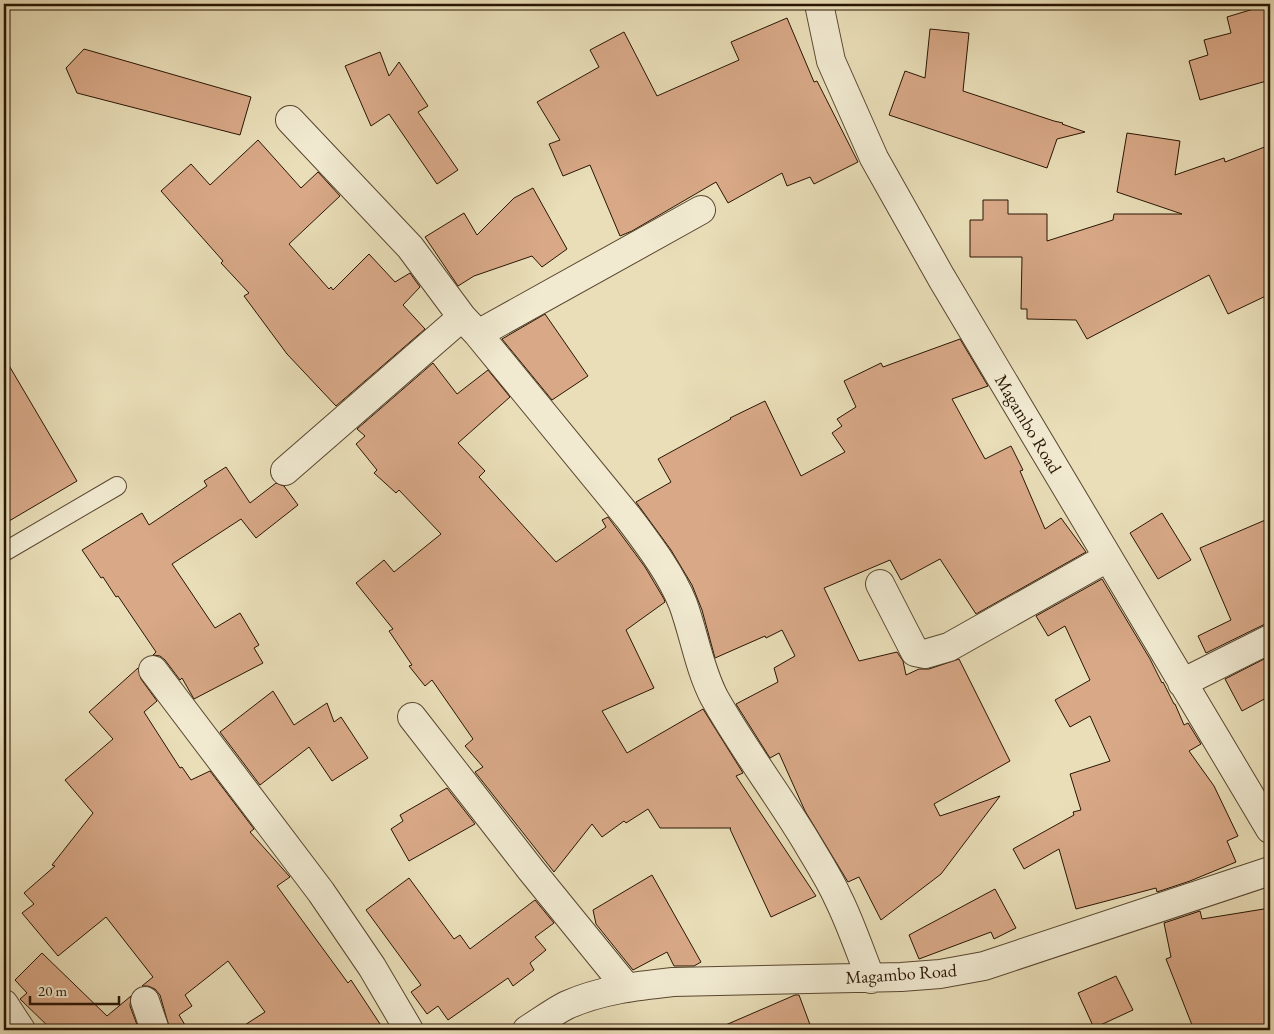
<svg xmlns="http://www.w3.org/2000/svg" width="1274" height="1034" font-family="'EB Garamond',serif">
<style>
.building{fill:#d8a887;stroke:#291503}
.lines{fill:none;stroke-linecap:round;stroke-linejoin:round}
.service-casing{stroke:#594730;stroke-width:20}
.minor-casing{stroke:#594730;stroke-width:30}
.service{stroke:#f1ead1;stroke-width:18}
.minor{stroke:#f1ead1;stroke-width:28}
.labels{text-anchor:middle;stroke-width:4;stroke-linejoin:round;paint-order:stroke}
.street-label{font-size:18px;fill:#291503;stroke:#f1ead1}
</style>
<rect width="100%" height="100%" fill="#e9deb8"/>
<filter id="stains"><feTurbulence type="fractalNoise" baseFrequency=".004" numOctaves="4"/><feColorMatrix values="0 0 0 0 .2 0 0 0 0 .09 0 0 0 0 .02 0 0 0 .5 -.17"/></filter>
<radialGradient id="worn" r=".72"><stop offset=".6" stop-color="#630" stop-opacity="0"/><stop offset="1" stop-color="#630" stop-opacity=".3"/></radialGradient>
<!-- building -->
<path class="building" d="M1270,4V80L1200,100L1189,61L1208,55L1204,40L1231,33L1227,17Z
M787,18L814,82L817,81L858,162L814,184L810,177L787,186L782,173L728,203L716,182L632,231L620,236L590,165L563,176L549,144L560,140L537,102L599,67L590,50L624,32L657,96L739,60L731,42Z
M930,29L969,33L963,91L1054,121L1063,123L1062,124L1085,132L1057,139L1047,168L889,115L905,71L925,78Z
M84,49L251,97L240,135L77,93L66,68Z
M380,52L389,76L399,62L428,106L418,112L458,170L437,184L389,114L371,126L345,66Z
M1127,133L1180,141L1175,175L1224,158L1225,162L1270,145V294L1228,314L1209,275L1087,339L1076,320L1027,319V309H1021L1022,257H970V220H983V200H1008V214H1047V241L1113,220L1114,214H1182L1117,192Z
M258,140L301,188L318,172L340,196L289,244L329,289L331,287L333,290L369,254L395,282L410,273L420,287L403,305L425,329L336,406L287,354L244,296L249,293L221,263L223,261L161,191L191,164L210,185Z
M533,188L567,249L542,267L532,256L474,276L458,286L425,237L464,213L477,235L514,198Z
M545,314L588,376L552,400L502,339Z
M960,339L988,386L952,399L985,459L1011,446L1023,470L1020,471L1045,529L1061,518L1086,552L976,614L940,559L901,580L890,560L824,588L859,661L897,652L903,661L906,675L919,669H929L959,659L1010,761L934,804L940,816L1000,796L941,874L881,920L859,877L848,882L805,811L779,753L770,758L736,704L778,682L774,668L795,656L782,630L766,638L765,636L715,658L702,610L692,585L671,550L636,502L671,482L658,459L731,419L730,418L765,401L801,476L845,452L832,433L842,426L837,419L856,407L844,381L881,363L883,367Z
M4,357L77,481L4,524Z
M433,363L457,394L488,370L510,397L458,443L485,471L479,477L556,562L606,527L602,520L608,517L645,567L664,599L665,602L626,630L654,688L602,711L627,753L703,709L743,773L736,776L816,896L771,917L730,829L731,828H660L648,809L626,823L624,821L602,837L592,824L554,872L475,772L483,767L465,746L473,739L432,680L425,686L409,666L412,665L389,631L393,629L356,583L384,560L394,572L441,534L399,490L396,493L374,473L377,470L356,444L365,436L357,429Z
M226,467L250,503L276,483L284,486L298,505L256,538L241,519L172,564L215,628L240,613L259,645L254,648L263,663L194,699L182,678L180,680L165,660L160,656L153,655L156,652L118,596L116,597L103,577L101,578L82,550L142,513L149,525L207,486L204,481Z
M1162,513L1191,560L1158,579L1130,533Z
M1270,518V623L1263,625L1206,653L1198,636L1231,620L1200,548Z
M1102,579L1150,659L1162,683L1163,682L1174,704H1175L1184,725L1188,723L1201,744L1189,751L1214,786L1238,836L1227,841L1236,862L1190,881L1157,892L1156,888L1076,909L1059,849L1024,869L1013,849L1074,815L1073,812L1081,810L1070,774L1110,761L1090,716L1070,727L1055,700L1090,680L1065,626L1048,636L1036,616Z
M1270,656V696L1242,711L1225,679Z
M138,668L141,679L157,701L144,712L180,768L182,767L191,780L210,771L254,829L250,832L290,877L277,886L348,983L351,980L384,1030H237L265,1012L228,961L185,995L192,1006L179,1015L188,1030H170L160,995L155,989L148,986H142L153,977L106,917L58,956L22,913L34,904L24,893L55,866L52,865L93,813L65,780L113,739L89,712Z
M273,691L294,725L327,703L334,722L341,717L368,758L332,781L309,747L260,785L220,732Z
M447,788L475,824L409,861L391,829L403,821L400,815Z
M652,875L701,962L694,966H674L667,952L633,970L596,924L593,910Z
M409,878L454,939L460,935L470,949L535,900L554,923L535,937L546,950L530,963L534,970L513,986L508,978L448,1020L438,1006L427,1014L411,992L421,985L366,910Z
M995,889L1016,928L994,939L991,932L919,959L909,935Z
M1270,908V1030H1194L1166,959L1171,957L1164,923L1200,911L1202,919Z
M42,953L107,1016L131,996L130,1006L139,1030H52L20,999L27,993L15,980Z
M1116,976L1133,1010L1094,1028L1078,993Z
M795,995H799L812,1030H714Z"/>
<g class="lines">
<defs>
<path id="service" d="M4,552L117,486"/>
<path id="minor" d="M819,4L831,61L874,158L941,277L1270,829
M290,120L410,247L462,317L478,334L628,517C648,544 670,572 683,604C694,634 699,668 714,697C742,747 777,793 806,841C817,860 829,878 838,898C851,924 860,952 871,979
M478,334L701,210
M285,471L462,317
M880,584L915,652L925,654L949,647L1107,558
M153,670L321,892L372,967L409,1030
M1182,683L1270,639
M412,717L531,870L627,988
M145,1001L155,1030
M4,1004L21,1030
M527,1030C540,1022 553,1012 567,1005C601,990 636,986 673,982L901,977L940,974L984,966L1270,871"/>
</defs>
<!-- service casing -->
<use href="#service" class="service-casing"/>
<!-- minor casing -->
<use href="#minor" class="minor-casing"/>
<!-- service -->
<use href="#service" class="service"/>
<!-- minor -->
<use href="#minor" class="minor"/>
</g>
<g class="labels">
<!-- street labels -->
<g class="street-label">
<text transform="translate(1028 424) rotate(59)" y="6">Magambo Road</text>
<text transform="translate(901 974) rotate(-4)" y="6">Magambo Road</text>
</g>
</g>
<!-- margin -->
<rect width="1274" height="1034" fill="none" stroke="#e9deb8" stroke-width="20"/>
<rect x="5" y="5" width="1264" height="1024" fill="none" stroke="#291503" stroke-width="2.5"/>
<rect x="10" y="10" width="1254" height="1014" fill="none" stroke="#291503"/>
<!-- scale -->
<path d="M30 996v8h89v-8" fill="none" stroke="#291503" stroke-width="2.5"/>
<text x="38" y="996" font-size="15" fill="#291503" stroke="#f1ead1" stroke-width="4" paint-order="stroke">20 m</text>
<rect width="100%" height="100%" filter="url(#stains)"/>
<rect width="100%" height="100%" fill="url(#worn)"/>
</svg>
